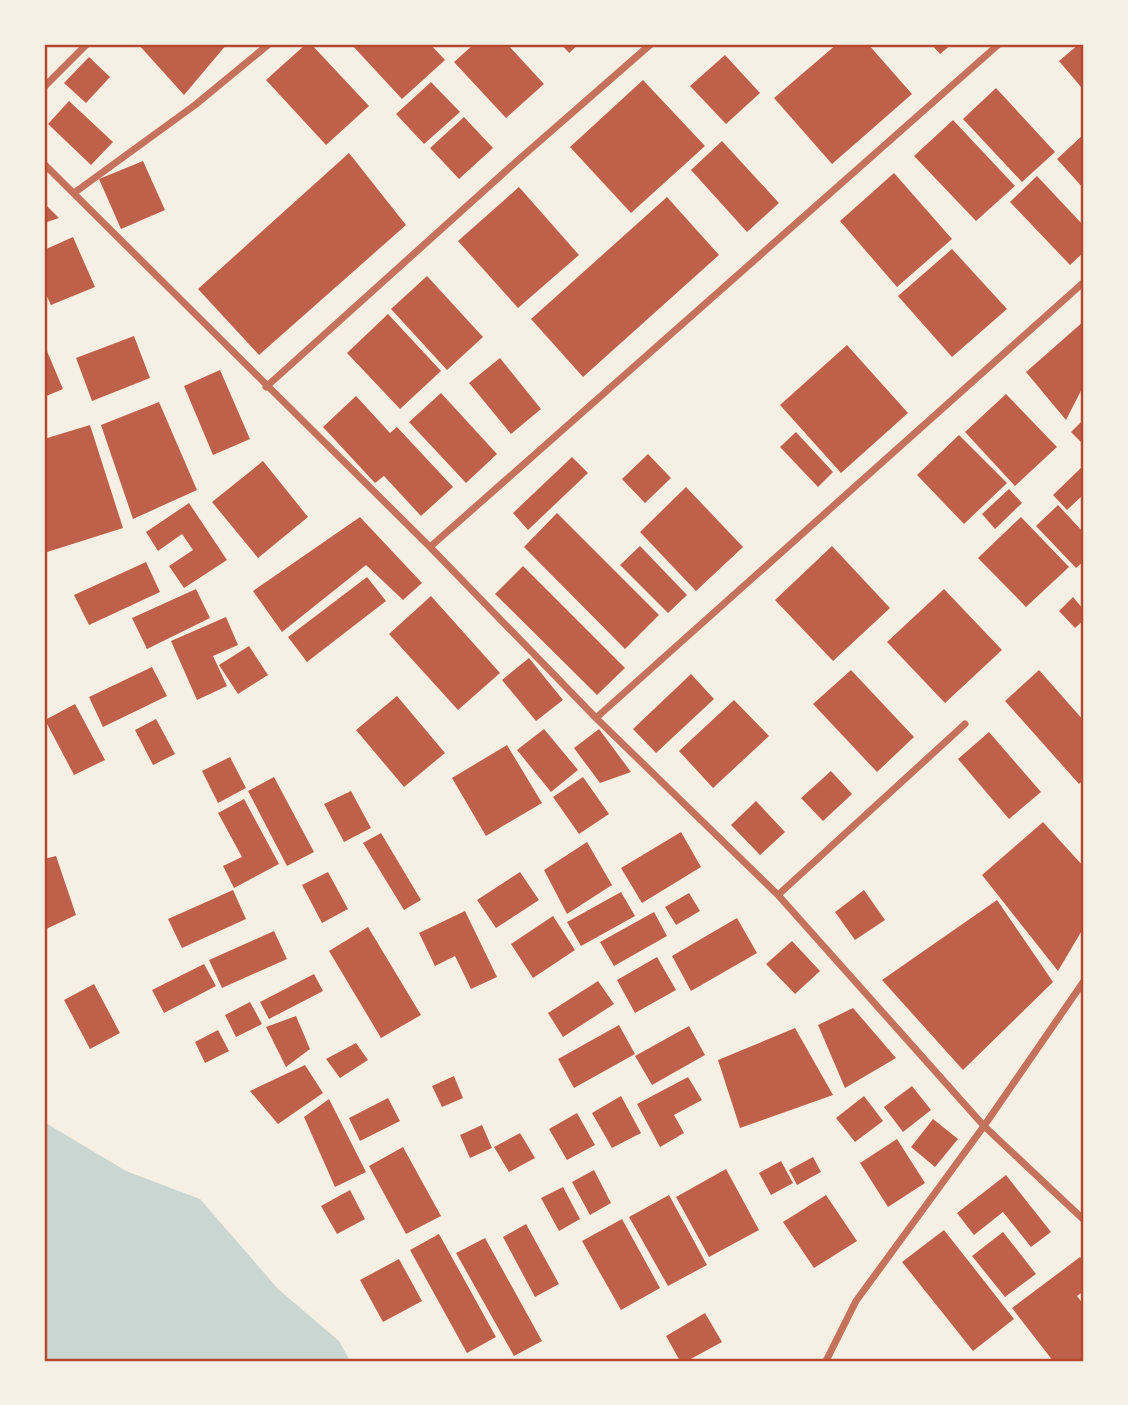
<svg xmlns="http://www.w3.org/2000/svg" width="1128" height="1405" font-family="'Golos Text',sans-serif">
<style>
.water{fill:#c9d6d2}
.building{fill:#bf614a}
.lines{fill:none;stroke-linecap:round;stroke-linejoin:round}
.minor{stroke:#c5725c;stroke-width:7}
.neatline{fill:none;stroke:#b5482f;stroke-width:2.5}
</style>
<rect width="100%" height="100%" fill="#f6efe4"/>
<!-- water -->
<path class="water" d="M44,1122L126,1171L200,1199L278,1289L339,1341L350,1361H44Z"/>
<!-- building -->
<path class="building" d="M138,44H227L184,95Z
M306,44H311L369,106L326,145L266,80Z
M351,44H430L445,60L402,99Z
M474,44H507L544,84L506,118L454,62Z
M561,44H579L569,53Z
M837,44H868L912,94L832,164L774,98Z
M931,44H952L940,54Z
M1079,44H1084V84L1081,87L1059,61Z
M725,55L760,93L726,124L690,86Z
M89,57L110,77L86,103L64,83Z
M643,80L705,146L631,213L570,147Z
M431,82L460,112L424,144L396,114Z
M996,88L1055,152L1022,182L963,119Z
M69,101L113,142L91,165L48,124Z
M464,117L493,148L459,179L430,148Z
M953,120L1015,186L976,221L914,156Z
M1084,134V189L1057,159Z
M722,141L779,203L747,232L691,170Z
M349,153L406,225L259,355L198,289Z
M143,161L165,210L121,229L99,179Z
M894,173L952,239L897,287L840,221Z
M1037,176L1084,226V252L1070,265L1010,202Z
M519,187L579,255L518,308L458,241Z
M667,197L719,255L583,377L531,319Z
M44,203L59,218L44,223Z
M73,237L95,287L51,305L44,290V250Z
M952,249L1007,309L952,357L898,296Z
M427,276L483,337L447,370L391,309Z
M388,314L441,371L400,409L347,353Z
M1084,321V385L1066,420L1026,372Z
M134,336L150,378L92,401L76,358Z
M44,344L63,389L44,397Z
M847,345L908,413L841,473L780,405Z
M500,358L541,409L511,434L469,383Z
M220,370L250,439L213,455L184,386Z
M441,393L497,454L466,483L409,422Z
M1006,394L1057,447L1015,486L965,432Z
M356,396L390,433L397,427L453,487L421,516L384,476L375,483L323,427Z
M159,402L197,490L133,519L101,425Z
M1084,419V445L1071,432Z
M90,425L123,528L44,553V439Z
M796,432L833,472L818,487L780,447Z
M959,435L1007,483L964,524L917,475Z
M648,454L671,478L645,503L622,479Z
M572,457L588,473L528,530L513,513Z
M263,461L308,517L258,558L212,502Z
M1084,465V494L1067,510L1053,495Z
M686,487L743,547L696,591L640,532Z
M1009,489L1022,503L995,529L982,514Z
M189,503L227,560L184,588L169,566L193,550L182,534L158,551L146,532Z
M1058,505L1084,533V561L1076,568L1036,526Z
M557,513L659,615L625,649L524,547Z
M360,517L422,583L403,600L366,565L282,632L253,591Z
M1021,517L1069,567L1026,607L978,558Z
M640,546L687,595L668,613L620,565Z
M832,546L890,608L833,661L775,600Z
M146,562L160,592L89,625L74,595Z
M523,566L625,668L597,695L495,594Z
M367,577L386,601L307,662L288,637Z
M196,589L210,618L147,649L132,618Z
M944,589L1002,650L945,703L887,642Z
M431,596L500,673L458,710L389,634Z
M1073,597L1084,610V620L1075,628L1059,611Z
M226,617L238,645L213,656L227,686L197,700L171,641Z
M249,646L268,675L238,694L219,665Z
M529,658L563,700L536,721L502,680Z
M152,667L167,696L103,727L89,697Z
M851,670L914,737L877,772L813,704Z
M1039,670L1084,721V779L1079,784L1005,701Z
M691,674L714,699L656,753L633,729Z
M397,696L445,753L404,787L356,730Z
M734,700L769,736L713,788L679,751Z
M75,704L105,760L74,775L45,720Z
M156,719L175,754L153,765L135,730Z
M544,729L578,770L551,792L517,750Z
M599,729L631,772L600,783L574,748Z
M989,732L1041,792L1009,819L958,759Z
M507,745L542,803L486,836L452,778Z
M230,757L246,788L218,803L202,771Z
M831,771L852,794L823,821L801,798Z
M274,777L314,852L287,866L248,791Z
M583,777L609,814L579,834L553,797Z
M351,791L371,828L344,842L324,804Z
M244,799L279,864L234,888L223,866L242,857L218,813Z
M756,801L785,832L760,855L731,825Z
M1043,822L1084,867V927L1058,971L982,875Z
M681,832L701,867L642,903L621,868Z
M381,833L421,900L404,910L363,843Z
M587,842L612,885L567,914L544,870Z
M56,856L76,915L44,930V859Z
M328,872L348,909L322,923L302,885Z
M520,872L539,900L496,928L477,900Z
M233,890L246,919L182,948L168,919Z
M864,890L885,920L855,940L835,912Z
M621,892L635,916L581,946L567,922Z
M689,893L700,911L676,925L665,907Z
M997,900L1053,982L963,1070L882,980Z
M465,911L497,977L471,989L455,956L435,966L419,933Z
M654,912L667,936L614,966L600,942Z
M553,916L575,950L533,978L511,944Z
M737,918L757,953L691,991L672,956Z
M368,927L421,1015L381,1038L329,951Z
M274,931L287,959L222,988L209,960Z
M792,941L820,971L795,994L766,964Z
M657,957L676,990L635,1013L617,980Z
M204,964L216,986L164,1013L152,990Z
M314,974L323,991L269,1019L260,1002Z
M598,981L614,1004L563,1037L548,1013Z
M94,984L120,1033L90,1049L64,1000Z
M250,1002L262,1024L236,1037L225,1015Z
M853,1008L896,1058L845,1088L818,1025Z
M296,1016L310,1049L286,1067L266,1027Z
M619,1025L635,1054L574,1088L558,1059Z
M689,1026L705,1055L652,1085L635,1056Z
M795,1028L833,1095L740,1128L718,1060Z
M218,1030L229,1051L205,1063L195,1042Z
M356,1043L368,1060L340,1078L326,1059Z
M305,1065L323,1093L278,1124L250,1091Z
M454,1076L463,1098L442,1107L432,1086Z
M688,1077L702,1100L674,1115L684,1133L660,1147L637,1104Z
M912,1086L931,1110L903,1132L884,1107Z
M621,1096L641,1133L612,1148L592,1113Z
M864,1096L883,1121L855,1142L836,1118Z
M388,1098L400,1121L360,1141L349,1118Z
M329,1099L366,1172L335,1187L304,1117Z
M577,1113L595,1145L567,1160L549,1129Z
M933,1119L958,1139L935,1167L911,1147Z
M482,1125L492,1148L470,1158L460,1135Z
M520,1133L535,1158L509,1172L494,1147Z
M897,1139L925,1183L888,1207L860,1163Z
M403,1147L441,1216L406,1234L369,1166Z
M813,1157L821,1172L797,1185L789,1170Z
M781,1161L793,1183L771,1195L759,1173Z
M726,1169L759,1230L709,1257L676,1197Z
M594,1170L611,1203L590,1215L572,1182Z
M1006,1175L1051,1232L1031,1247L1003,1212L974,1235L957,1213Z
M563,1187L580,1219L559,1231L541,1198Z
M350,1190L365,1219L337,1234L321,1206Z
M669,1195L707,1265L668,1286L629,1217Z
M826,1195L857,1241L814,1268L783,1222Z
M622,1219L660,1288L621,1310L582,1241Z
M526,1224L559,1284L535,1297L503,1237Z
M944,1230L1014,1319L973,1351L902,1262Z
M1003,1232L1036,1274L1005,1297L972,1256Z
M439,1234L496,1337L467,1353L410,1250Z
M485,1238L542,1341L514,1356L456,1253Z
M1080,1257L1084,1263V1291L1077,1296L1084,1305V1361H1053L1012,1308Z
M399,1259L422,1301L383,1322L360,1280Z
M705,1313L722,1342L687,1361H680L666,1336Z"/>
<g class="lines">
<!-- minor -->
<path class="minor" d="M44,87L87,44
M44,164L430,547L596,718L778,895L984,1126L1084,1220
M74,193L195,105L269,44
M266,387L517,161L651,44
M430,547L999,44
M596,718L1084,282
M778,895L965,724
M826,1361L856,1301L984,1126L1084,981"/>
</g>
<!-- border -->
<rect width="1128" height="1405" fill="none" stroke="#f6efe4" stroke-width="91"/>
<rect x="46" y="46" width="1036" height="1314" class="neatline"/>
</svg>
